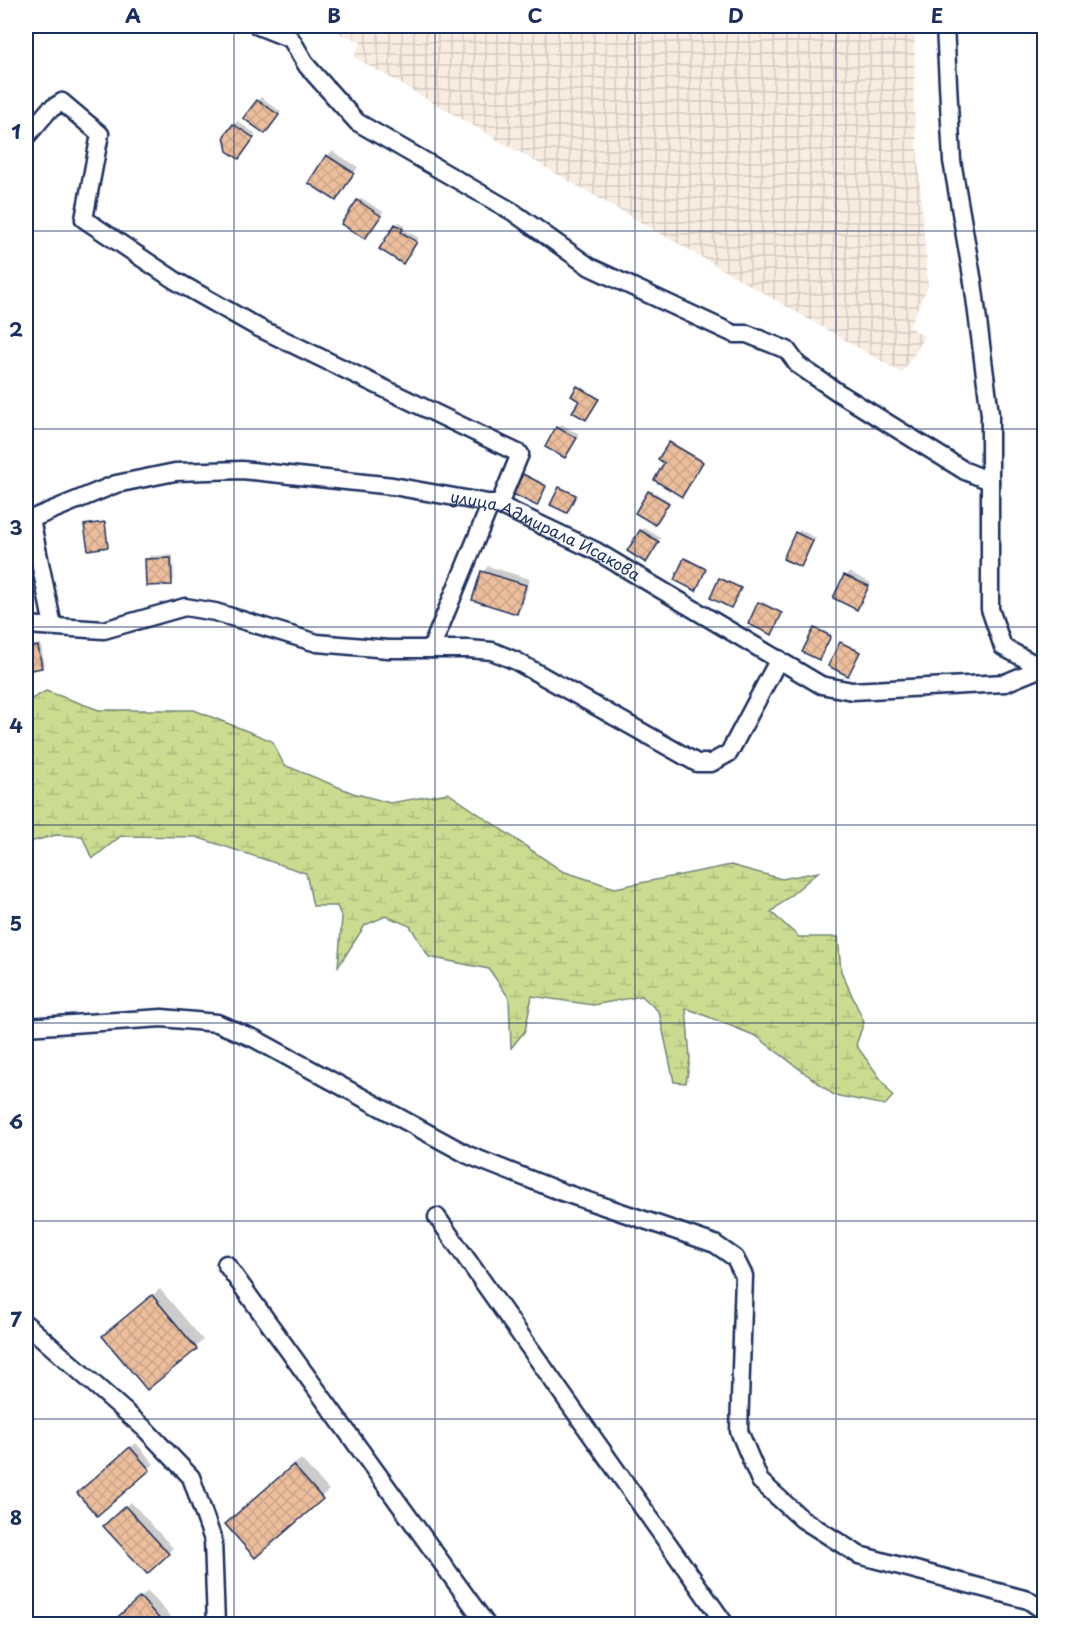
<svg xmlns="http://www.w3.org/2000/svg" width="1070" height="1650" font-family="'Playpen Sans',sans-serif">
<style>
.industrial{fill:url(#industrial-grid)}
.wetland{fill:url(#wetland-marsh);stroke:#738677;stroke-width:1.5}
.shadow{fill:#0003}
.building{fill:url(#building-cross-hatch);stroke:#1b2f5e;stroke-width:1.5}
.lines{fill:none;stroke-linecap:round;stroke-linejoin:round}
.minor-casing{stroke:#1b2f5e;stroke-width:21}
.minor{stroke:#fff;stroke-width:16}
.grid{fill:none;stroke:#1b2f5e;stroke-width:1.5;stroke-opacity:0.55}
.labels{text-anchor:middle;stroke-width:4.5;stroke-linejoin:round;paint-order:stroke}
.street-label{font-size:16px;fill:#1b2f5e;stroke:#fff}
.neatline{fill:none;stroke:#1b2f5e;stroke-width:2}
.grid-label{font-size:20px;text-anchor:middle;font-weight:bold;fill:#1b2f5e}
</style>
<defs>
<pattern id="industrial-grid" width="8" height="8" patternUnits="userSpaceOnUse" patternTransform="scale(1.5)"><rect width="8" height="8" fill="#f9ece1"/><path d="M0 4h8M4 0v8" fill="none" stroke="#d5cbc3"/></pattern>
<pattern id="wetland-marsh" width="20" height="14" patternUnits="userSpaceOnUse" patternTransform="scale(1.5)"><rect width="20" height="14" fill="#cbdc90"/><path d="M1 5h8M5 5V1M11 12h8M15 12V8" fill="none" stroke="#aebd7f"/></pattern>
<pattern id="building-cross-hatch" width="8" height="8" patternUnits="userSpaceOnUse" patternTransform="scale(1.5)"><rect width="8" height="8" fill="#ecbe9c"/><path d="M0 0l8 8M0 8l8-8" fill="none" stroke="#caa489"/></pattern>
</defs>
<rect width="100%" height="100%" fill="#fff"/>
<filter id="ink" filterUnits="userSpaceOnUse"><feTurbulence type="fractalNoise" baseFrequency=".0167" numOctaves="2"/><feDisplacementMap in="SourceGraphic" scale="12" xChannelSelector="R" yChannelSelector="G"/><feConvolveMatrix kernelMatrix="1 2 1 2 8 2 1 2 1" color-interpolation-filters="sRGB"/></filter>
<g filter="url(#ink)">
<!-- industrial -->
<path class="industrial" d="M321,26H915L914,108L928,286L909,327L925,337L902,373L354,57L361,42Z"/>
<!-- wetland -->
<path class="wetland" d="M46,691L99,710H194L272,741L284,765L353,793L390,803L448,793L562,871L615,888L731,865L782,879L818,872L771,912L799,937H838L841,971L864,1022L856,1045L893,1096L885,1105L834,1095L756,1036L686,1008L690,1059L686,1083L674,1082L659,1012L642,996L593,1005L532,996L525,1031L511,1048L509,998L489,969L429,957L410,926L386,916L365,925L338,967L342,918L337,906H313L306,873L196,837L121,836L92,859L82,836L56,835L26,843V702Z"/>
<!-- shadow -->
<path class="shadow" d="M261,97L281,112L268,129L246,118Z
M237,121L256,134L242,154L226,136Z
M332,151L358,167L335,199L327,156Z
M361,198L383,212L368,234L358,201Z
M399,222L405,225L403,229L419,238L406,259L396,225Z
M579,386L599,397L587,417L581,400Z
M561,424L579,434L568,453L547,447Z
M671,442L703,460L683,494L666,463L660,459Z
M525,474L546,484L538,503L524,475Z
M561,487L576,494L568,510L560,488Z
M651,490L669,501L656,522L637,512Z
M644,528L661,538L646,561L641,531Z
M800,530L816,538L801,565L797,533Z
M173,555L174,580L171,583L147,559L150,556Z
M687,558L706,568L697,588L686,559Z
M488,566L530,579L522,607L517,613L474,599L483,572Z
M849,572L871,583L857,608L835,598Z
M722,578L741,587L731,605L721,579Z
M761,601L782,612L773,632L750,623Z
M816,627L831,634L820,657L815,629Z
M842,642L860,650L849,673L841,643Z
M41,644L44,664L41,667L26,669V646Z
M160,1289L203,1340L196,1347L112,1329Z
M136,1443L154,1464L97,1514L84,1488Z
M301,1459L329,1490L255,1556L234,1517Z
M131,1502L173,1548L168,1553L105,1526Z
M148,1591L174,1621L172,1624H111Z"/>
<!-- building -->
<path class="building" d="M257,100L279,115L265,134L243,118Z
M233,124L254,138L239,159L227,151L224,136Z
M326,155L354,173L336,201L308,183Z
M357,200L381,216L365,239L341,224Z
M395,224L403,229L401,232L417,242L403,264L379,249Z
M577,386L599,399L586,420L572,412L579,401L571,396Z
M556,427L577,438L565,458L545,447Z
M669,442L703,462L682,497L654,480L664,463L658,459Z
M523,474L546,486L537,506L513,494Z
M559,487L576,495L567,513L550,505Z
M648,491L669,503L655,525L635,513Z
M105,522L108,547L88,550L84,525Z
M640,530L659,542L646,563L627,551Z
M795,532L813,541L801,567L783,559Z
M171,558L172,585L146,586L145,559Z
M684,558L706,569L696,591L674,580Z
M481,571L526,585L517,614L472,600Z
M844,575L869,586L857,610L833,598Z
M719,578L741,588L731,608L710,598Z
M758,602L782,613L772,635L748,624Z
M814,628L831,636L819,660L802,652Z
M840,642L860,652L848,676L828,666Z
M38,646L42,668L26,671V648Z
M152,1295L197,1349L147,1390L102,1336Z
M130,1447L150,1470L97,1516L77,1493Z
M293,1465L323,1499L255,1558L225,1524Z
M125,1506L169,1554L147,1574L103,1526Z
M140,1597L164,1624H110Z"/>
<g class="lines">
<defs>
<g id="minor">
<path d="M258,26L291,39L307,66L357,122L513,212L590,267L734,334H747L787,350L798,365L839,393L965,471L990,481"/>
<path d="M945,26L952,161L973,282L990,414V609L1003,647L1044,669"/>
<path d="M26,137L49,110L62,102L100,134L84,219L176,281L257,327L520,454L499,505"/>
<path d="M31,519L53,626"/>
<path id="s1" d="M26,521L116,484L175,472L242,470L393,486L499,505L596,551L821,685L852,691L1005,683L1041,668"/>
<path d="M26,625L104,630L185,607L215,612L317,643L388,649H469L492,651L516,661L697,763H711L729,753L779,659"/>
<path d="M431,649L491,503"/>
<path d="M26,1027L162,1018L217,1023L255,1039L468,1155L562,1192L715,1244L735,1258L744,1276L739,1431L760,1481L802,1519L859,1555L1028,1600L1044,1611"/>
<path d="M437,1217L725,1624"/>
<path d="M226,1264L486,1624"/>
<path d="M26,1324L145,1429L191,1477L213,1540L216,1624"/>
</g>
</defs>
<!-- minor casing -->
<use href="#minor" class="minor-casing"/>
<!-- minor -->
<use href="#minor" class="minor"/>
</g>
</g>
<!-- grid -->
<path class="grid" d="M234,26V1624M435,26V1624M635,26V1624M836,26V1624M26,231H1044M26,429H1044M26,627H1044M26,825H1044M26,1023H1044M26,1221H1044M26,1419H1044"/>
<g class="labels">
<!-- street labels -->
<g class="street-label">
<text dy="6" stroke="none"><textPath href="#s1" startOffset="538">улица Адмирала Исакова</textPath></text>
</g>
</g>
<!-- margin -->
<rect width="1070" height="1650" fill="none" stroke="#fff" stroke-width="66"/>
<rect x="33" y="33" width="1004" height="1584" class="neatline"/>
<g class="grid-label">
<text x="133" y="23">A</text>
<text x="334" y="23">B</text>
<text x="535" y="23">C</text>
<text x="736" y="23">D</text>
<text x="937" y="23">E</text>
<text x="16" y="139">1</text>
<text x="16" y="337">2</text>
<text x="16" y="535">3</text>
<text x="16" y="733">4</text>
<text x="16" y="931">5</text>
<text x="16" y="1129">6</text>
<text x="16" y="1327">7</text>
<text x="16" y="1525">8</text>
</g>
</svg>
